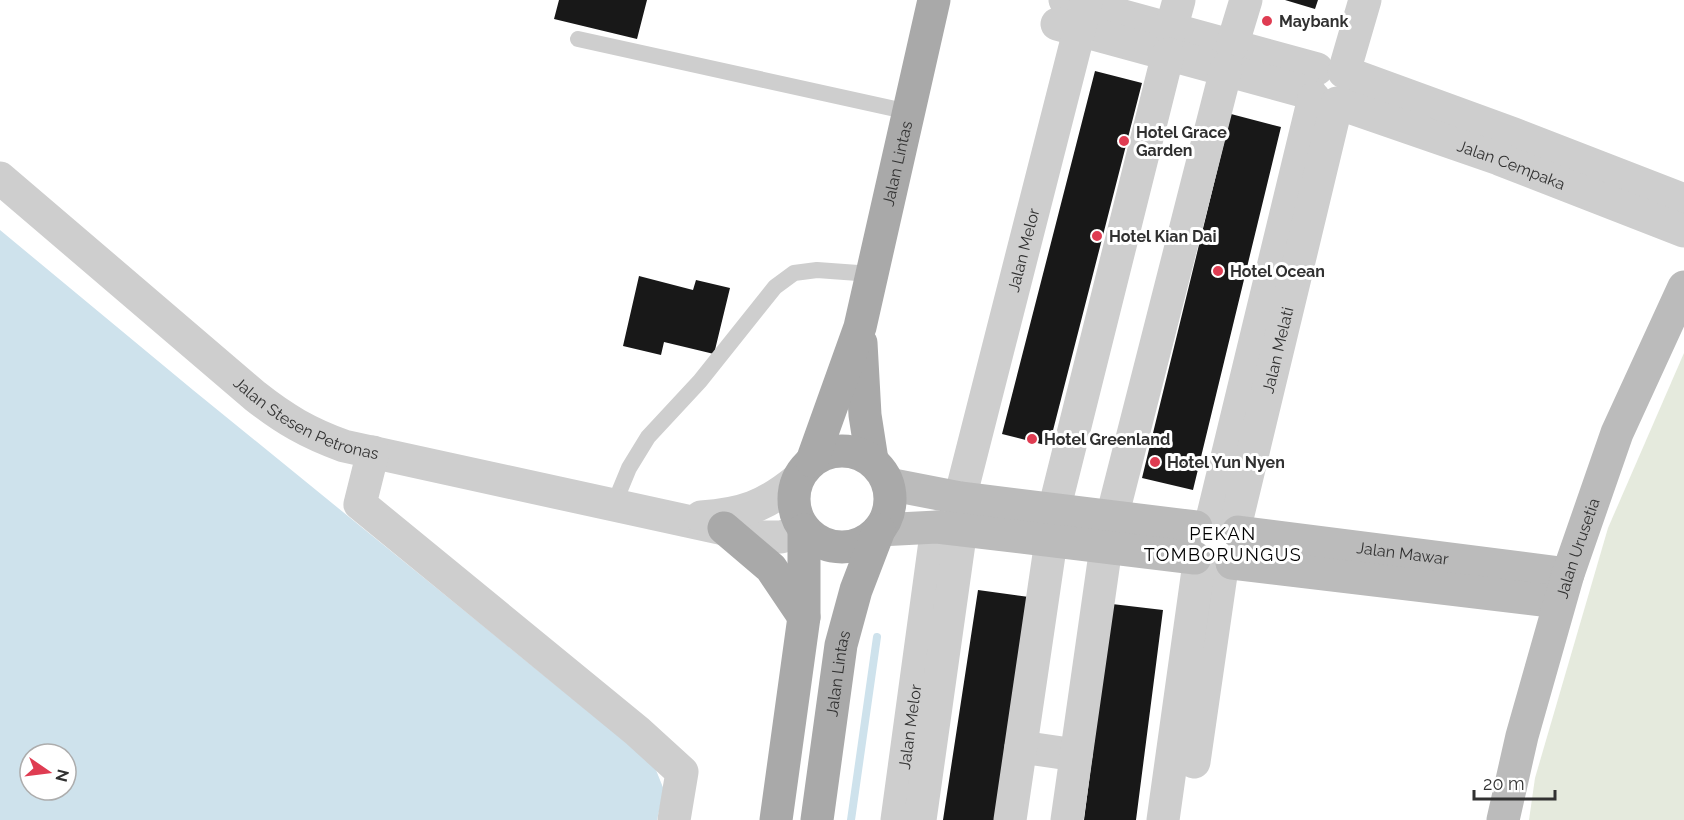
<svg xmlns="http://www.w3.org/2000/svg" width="1684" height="820" font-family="Raleway,sans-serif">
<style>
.green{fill:#e5eadd}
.water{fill:#cee2ec;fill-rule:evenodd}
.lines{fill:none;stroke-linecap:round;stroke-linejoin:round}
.stream{stroke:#cee2ec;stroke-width:8}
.building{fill:#181818}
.lane{stroke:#cecece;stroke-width:16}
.street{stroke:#cecece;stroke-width:33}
.secondary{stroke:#bbb;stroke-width:33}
.primary{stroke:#a9a9a9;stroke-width:33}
.poi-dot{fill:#df3c52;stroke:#fff;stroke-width:2}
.labels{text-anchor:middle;stroke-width:6;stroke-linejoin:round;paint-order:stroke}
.poi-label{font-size:16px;font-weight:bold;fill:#313131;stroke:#fff;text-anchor:start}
.street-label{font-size:16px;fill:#313131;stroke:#fff}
.neighbourhood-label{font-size:18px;letter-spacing:1.5px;fill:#000;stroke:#fff}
</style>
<rect width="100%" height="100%" fill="#fff"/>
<!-- green -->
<path class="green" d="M1684,353V820H1529L1535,778L1608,528Z"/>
<!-- water -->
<path class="water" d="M0,230L193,390L654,765L664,790L657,820H0ZM30,754H66V790H30Z"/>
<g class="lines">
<!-- stream -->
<path class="stream" d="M851,820L877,637"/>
</g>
<!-- building -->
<path class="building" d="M559,0H647L637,39L554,19Z
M1285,0H1318L1315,9Z
M1095,71L1142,83L1049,446L1002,434Z
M1231,114L1281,127L1193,490L1142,478Z
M639,276L693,290L696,280L730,288L714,354L664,342L661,355L623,346Z
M978,590L1029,597L995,820H943Z
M1112,604L1163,610L1136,820H1084Z"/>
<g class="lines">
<!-- lane -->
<path class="lane" d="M578,39L909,112
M612,504L617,497L629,468L648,437L700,381L775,287L794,273L817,270L872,274"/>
<!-- street -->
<g class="street">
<path d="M1065,0L1317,69"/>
<path d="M1365,0L1344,72L1514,134L1684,200"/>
<path d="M1057,24L1310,93"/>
<path d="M1171,29L1179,0"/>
<path d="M1232,46L1246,0"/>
<path id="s1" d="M0,178L255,396C284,419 308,433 344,446L760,537H781L804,530"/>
<path d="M373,452L360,504L637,731L682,772L674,820"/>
<path id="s2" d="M960,498L1087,0"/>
<path d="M1054,510L1168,54"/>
<path d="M701,517C743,514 765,506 797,480"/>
<path d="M1112,517L1226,70"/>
<path d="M1212,519L1314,98"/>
<path id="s3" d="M1235,527L1337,103L1499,159L1684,231"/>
<path d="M1021,747L1076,755"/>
<path d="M1194,762L1222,568"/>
<path id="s4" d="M897,820L937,527"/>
<path d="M920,820L961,529"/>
<path d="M1010,820L1051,541"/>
<path d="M1067,820L1106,547"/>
<path d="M1163,820L1199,563"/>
</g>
<!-- secondary -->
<g class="secondary">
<path d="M888,484L960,498L1196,527"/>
<path d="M879,530L937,527L1195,558"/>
<path id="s5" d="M1238,532L1568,574"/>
<path d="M1232,563L1559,602"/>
<path id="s6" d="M1503,820L1522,736L1568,574L1617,433L1684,287"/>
</g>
<!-- primary -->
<g class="primary">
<path d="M861,343L865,415L872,460"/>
<circle cx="842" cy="499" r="48"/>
<path id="s7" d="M812,461L860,327L934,0"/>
<path d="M724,528L771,568L804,617"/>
<path d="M776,820L804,617V530"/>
<path id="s8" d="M817,820L841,645L856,590L879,530"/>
</g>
</g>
<!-- markers -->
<g class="poi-dot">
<circle cx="1267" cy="21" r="6"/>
<circle cx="1124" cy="141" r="6"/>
<circle cx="1097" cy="236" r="6"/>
<circle cx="1218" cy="271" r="6"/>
<circle cx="1032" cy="439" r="6"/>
<circle cx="1155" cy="462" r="6"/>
</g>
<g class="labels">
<!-- poi labels -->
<g class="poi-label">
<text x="1279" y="27">Maybank</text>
<text x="1136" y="138">Hotel Grace<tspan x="1136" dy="18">Garden</tspan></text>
<text x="1109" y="242">Hotel Kian Dai</text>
<text x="1230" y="277">Hotel Ocean</text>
<text x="1044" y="445">Hotel Greenland</text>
<text x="1167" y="468">Hotel Yun Nyen</text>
</g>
<!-- street labels -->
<g class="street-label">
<text dy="6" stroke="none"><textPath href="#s7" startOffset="310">Jalan Lintas</textPath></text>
<text dy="6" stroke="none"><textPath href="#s3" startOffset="621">Jalan Cempaka</textPath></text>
<text dy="6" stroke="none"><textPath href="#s2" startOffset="256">Jalan Melor</textPath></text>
<text dy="6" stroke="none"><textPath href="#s3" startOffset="182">Jalan Melati</textPath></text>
<text dy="6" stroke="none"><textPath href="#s1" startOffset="392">Jalan Stesen Petronas</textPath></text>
<text dy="6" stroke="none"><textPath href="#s6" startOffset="282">Jalan Urusetia</textPath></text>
<text dy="6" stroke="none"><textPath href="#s5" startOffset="166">Jalan Mawar</textPath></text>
<text dy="6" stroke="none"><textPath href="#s8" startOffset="148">Jalan Lintas</textPath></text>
<text dy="6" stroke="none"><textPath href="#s4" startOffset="94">Jalan Melor</textPath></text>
</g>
<!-- neighbourhood labels -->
<g class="neighbourhood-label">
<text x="1223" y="540">PEKAN<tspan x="1223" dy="21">TOMBORUNGUS</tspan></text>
</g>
</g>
<!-- north arrow -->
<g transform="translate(48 772) rotate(104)"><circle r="28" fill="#ffffff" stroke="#adadad" stroke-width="1.5"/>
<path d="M0-4.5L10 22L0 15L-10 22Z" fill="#df3c52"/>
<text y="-9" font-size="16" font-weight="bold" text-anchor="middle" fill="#313131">N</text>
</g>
<!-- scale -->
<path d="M1474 790v9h81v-9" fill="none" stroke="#313131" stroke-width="3"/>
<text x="1483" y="790" font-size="18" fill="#313131" stroke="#ffffff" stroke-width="4.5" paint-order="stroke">20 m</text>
</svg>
